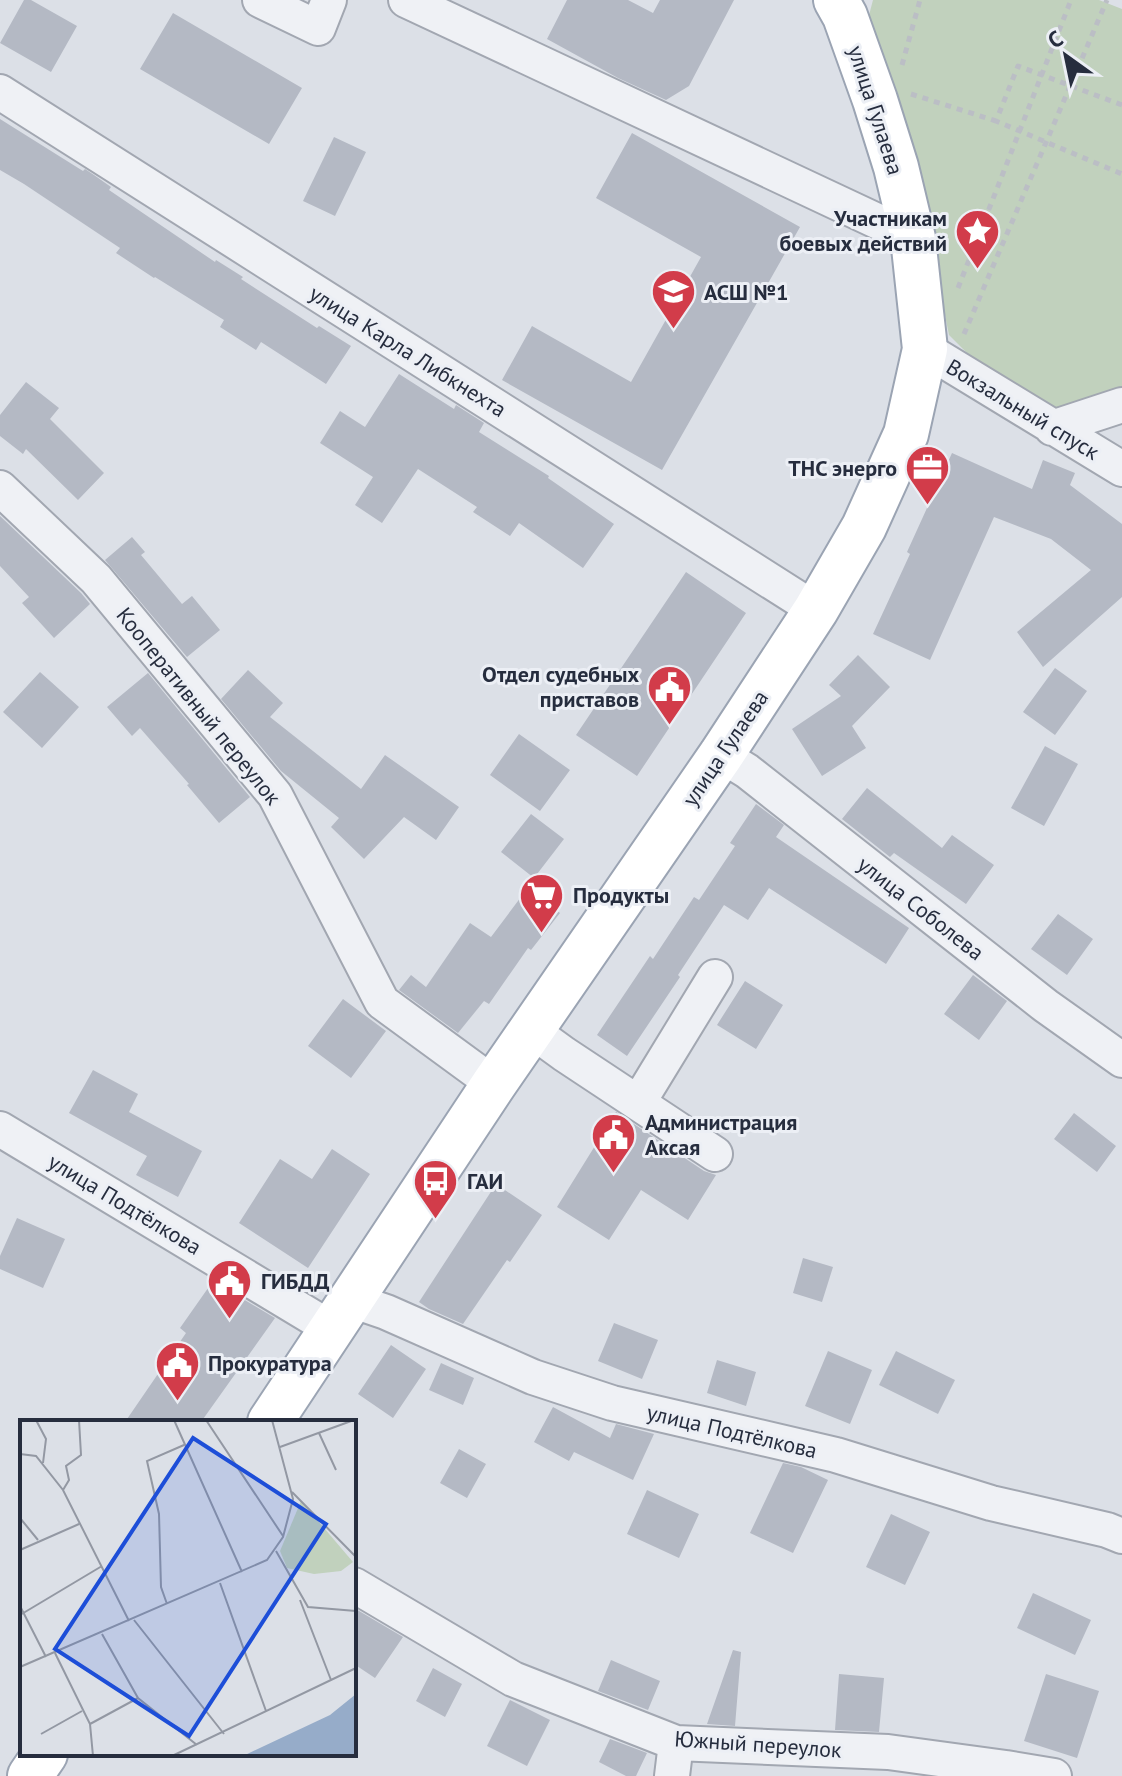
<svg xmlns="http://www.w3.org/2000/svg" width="1122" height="1776" font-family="'PT Sans',sans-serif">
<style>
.green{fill:#c1d1bd}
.building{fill:#b4b9c4}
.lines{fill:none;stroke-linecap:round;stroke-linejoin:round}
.minor-casing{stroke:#a2a7b1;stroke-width:38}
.major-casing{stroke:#9ba4b3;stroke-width:48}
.path{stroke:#bbbec5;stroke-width:5;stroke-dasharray:6 6;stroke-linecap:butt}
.minor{stroke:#eff1f5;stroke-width:34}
.major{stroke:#fff;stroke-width:44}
.labels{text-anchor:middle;stroke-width:6;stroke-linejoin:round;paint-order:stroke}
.street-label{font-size:22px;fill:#262d3e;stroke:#eceff5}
.poi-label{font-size:22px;font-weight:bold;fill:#262d3e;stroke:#eceff5;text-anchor:start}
.inset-road{fill:none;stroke:#9398a3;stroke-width:2}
.view{fill:#1d4ed8;fill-opacity:0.15;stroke:#1d4ed8;stroke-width:4}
.inset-edge{fill:none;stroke:#262d3e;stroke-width:4}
</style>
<rect width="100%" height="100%" fill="#dce0e7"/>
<!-- green -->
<path class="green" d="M873,0H1099L1122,9V389L1053,410L985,371L949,335L928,230L868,19Z"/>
<!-- building -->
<path class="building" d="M24,0H31L77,26L51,72L0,43Z
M567,0H628L653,13L660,0H734L689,86L666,100L618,78L547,39Z
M173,13L302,88L269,144L140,69Z
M0,119L83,171L85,169L94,175L111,187L109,190L215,262L216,260L243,277L241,279L317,328L319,326L351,346L326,384L261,342L256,350L220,327L224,320L155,277L154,278L116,253L120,248L24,184L0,170Z
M632,133L800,227L662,470L502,380L532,326L631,382L701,257L596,198Z
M334,137L366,152L335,216L303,201Z
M399,374L454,409L456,405L484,423L479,432L549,476L548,478L614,524L583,568L519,523L510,536L473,512L477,507L418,469L382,523L355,505L373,477L320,443L340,411L365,427Z
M26,382L59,408L50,419L104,473L78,500L26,449L23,454L0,436V415Z
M952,453L1032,489L1043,460L1075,473L1070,485L1122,524V597L1043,667L1017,632L1091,570L1051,539L994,517L930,660L873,634L910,554L907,552Z
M0,516L81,593L90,604L54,638L22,603L29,597L0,566Z
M132,537L145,552L141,555L182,604L192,596L220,630L187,657L105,560Z
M686,572L746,613L637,776L576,735Z
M858,655L890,687L852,726L866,748L822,776L792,729L841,696L829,685Z
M1055,668L1087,691L1055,735L1023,712Z
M248,670L283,703L270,717L361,789L385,755L459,807L436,840L404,817L364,859L331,827L339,818L281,771L221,699Z
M40,672L79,707L42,748L3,712Z
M148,673L250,797L219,823L187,785L189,784L140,728L132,736L107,707Z
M519,734L570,770L540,811L490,775Z
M1045,746L1078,764L1044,826L1011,808Z
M867,788L942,848L952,835L994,865L966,904L894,853L890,857L842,819Z
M756,804L784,825L776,837L909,928L886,964L769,888L748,920L724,905L678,975L680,977L627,1056L597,1035L650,956L653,959L694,897L699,900L735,846L730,843Z
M531,814L564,839L534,878L501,852Z
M527,889L560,913L531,950L528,948L489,1004L484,1001L458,1033L399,990L411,975L426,987L470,923L491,937Z
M1058,914L1093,939L1067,975L1031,949Z
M973,975L1007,1001L979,1040L944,1014Z
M745,981L783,1005L756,1049L717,1025Z
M343,999L386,1031L351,1078L308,1046Z
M93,1070L138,1094L129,1112L202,1151L178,1197L136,1175L147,1156L69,1113Z
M616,1112L704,1171L716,1175L688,1220L641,1190L609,1240L557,1207Z
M1074,1113L1116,1146L1097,1172L1054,1139Z
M332,1149L370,1174L308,1268L239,1223L280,1159L312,1179Z
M496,1184L542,1215L510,1262L507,1260L463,1324L429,1309L419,1302Z
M17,1218L65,1239L43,1288L0,1269V1256Z
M803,1258L833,1267L822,1302L793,1293Z
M213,1281L275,1318L201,1422H125L186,1333L180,1328Z
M614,1323L658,1340L642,1379L598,1361Z
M391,1345L426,1369L393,1418L358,1394Z
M828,1351L872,1370L850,1424L805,1406Z
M896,1351L955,1380L938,1414L879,1385Z
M717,1360L756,1372L746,1406L707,1393Z
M441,1363L474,1378L463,1405L429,1390Z
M553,1407L610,1438L616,1424L654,1434L633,1480L574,1452L569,1461L534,1442Z
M459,1449L486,1464L467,1498L440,1483Z
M783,1463L801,1467L828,1480L793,1553L750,1533Z
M647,1490L699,1514L679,1558L627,1534Z
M891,1514L930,1532L905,1585L866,1567Z
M1033,1593L1091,1620L1075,1655L1017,1628Z
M354,1608L403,1637L375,1678L354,1664Z
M733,1650L741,1652L735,1726L707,1724Z
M611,1660L660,1681L648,1710L598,1691Z
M433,1668L462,1684L445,1717L416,1701Z
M839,1674L884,1678L879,1732L835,1730Z
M1046,1674L1099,1691L1077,1758L1024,1741Z
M510,1700L550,1720L527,1766L487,1746Z
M610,1739L647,1753L636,1776H626L599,1762Z"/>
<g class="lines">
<defs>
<path id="minor" d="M260,0L318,28L329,0
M406,0L913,238
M0,92L816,610
M925,349L1122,469
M1052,428L1122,405
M0,488L96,579L275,795L382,1002L494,1084
M721,755L747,771L1046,1006L1122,1060
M531,1030L564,1054L715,1154
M638,1103L715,977
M0,1129L332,1329
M351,1300L386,1312L533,1377L612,1403L836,1455L991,1503L1107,1530L1122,1536
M354,1585L513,1679L676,1743L888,1752L1006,1768L1054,1776
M672,1776L676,1743"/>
<path id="major" d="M270,1422L494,1084L721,755L816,610L864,527L906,434L925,349L913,238L896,167L875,100L845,16L836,0
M30,1776L45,1754"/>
</defs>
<!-- minor casing -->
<use href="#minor" class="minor-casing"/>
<!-- major casing -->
<use href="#major" class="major-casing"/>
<!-- path -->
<path class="path" d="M902,65L920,0
M911,94L996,121
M1122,105L1018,66L996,121L1122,174
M958,288L1071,0
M964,334L1107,0"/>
<!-- minor -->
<use href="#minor" class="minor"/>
<!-- major -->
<use href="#major" class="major"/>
</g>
<!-- icons -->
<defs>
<symbol id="sight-pin" viewBox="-11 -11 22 30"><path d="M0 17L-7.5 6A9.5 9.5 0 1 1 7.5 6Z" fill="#d23c4a" stroke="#eceff5"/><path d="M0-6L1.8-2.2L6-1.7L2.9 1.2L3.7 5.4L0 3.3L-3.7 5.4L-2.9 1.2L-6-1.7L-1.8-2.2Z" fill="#fff"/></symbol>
<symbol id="school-pin" viewBox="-11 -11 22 30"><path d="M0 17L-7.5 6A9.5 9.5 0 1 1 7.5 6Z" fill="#d23c4a" stroke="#eceff5"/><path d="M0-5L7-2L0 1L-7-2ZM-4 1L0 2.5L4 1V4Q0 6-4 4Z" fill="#fff"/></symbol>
<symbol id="office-pin" viewBox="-11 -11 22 30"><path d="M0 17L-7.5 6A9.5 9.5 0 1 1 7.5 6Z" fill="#d23c4a" stroke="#eceff5"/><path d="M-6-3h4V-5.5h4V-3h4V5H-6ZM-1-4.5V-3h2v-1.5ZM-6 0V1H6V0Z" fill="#fff"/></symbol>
<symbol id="civic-pin" viewBox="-11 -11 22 30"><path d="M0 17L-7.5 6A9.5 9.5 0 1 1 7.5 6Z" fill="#d23c4a" stroke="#eceff5"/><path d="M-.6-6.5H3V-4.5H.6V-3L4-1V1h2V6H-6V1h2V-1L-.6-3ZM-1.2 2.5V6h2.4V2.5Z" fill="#fff"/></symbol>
<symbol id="supermarket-pin" viewBox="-11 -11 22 30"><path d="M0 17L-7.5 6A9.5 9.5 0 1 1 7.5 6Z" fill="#d23c4a" stroke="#eceff5"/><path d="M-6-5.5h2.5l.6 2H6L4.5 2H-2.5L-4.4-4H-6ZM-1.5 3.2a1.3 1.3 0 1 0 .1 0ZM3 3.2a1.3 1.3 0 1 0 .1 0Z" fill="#fff"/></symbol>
<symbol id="bus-pin" viewBox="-11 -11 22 30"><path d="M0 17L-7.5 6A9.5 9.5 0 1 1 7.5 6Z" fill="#d23c4a" stroke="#eceff5"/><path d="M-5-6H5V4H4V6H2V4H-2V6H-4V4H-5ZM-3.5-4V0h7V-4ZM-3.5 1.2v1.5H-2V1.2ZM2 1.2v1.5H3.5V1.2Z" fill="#fff"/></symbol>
</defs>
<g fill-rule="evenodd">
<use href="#sight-pin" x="952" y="206" width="51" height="69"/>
<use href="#school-pin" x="648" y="266" width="51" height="69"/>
<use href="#office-pin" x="902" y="442" width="51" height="69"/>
<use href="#civic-pin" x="644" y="662" width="51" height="69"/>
<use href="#supermarket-pin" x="516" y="870" width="51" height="69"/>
<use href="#civic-pin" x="588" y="1110" width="51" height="69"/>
<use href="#bus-pin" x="410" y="1156" width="51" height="69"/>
<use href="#civic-pin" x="204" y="1256" width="51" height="69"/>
<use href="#civic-pin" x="152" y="1338" width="51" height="69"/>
</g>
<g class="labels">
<!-- street labels -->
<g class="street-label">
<text transform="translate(876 110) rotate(72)" y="8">улица Гулаева</text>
<text transform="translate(408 351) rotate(32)" y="8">улица Карла Либкнехта</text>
<text transform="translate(1023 409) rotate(31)" y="8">Вокзальный спуск</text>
<text transform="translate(199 706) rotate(51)" y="8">Кооперативный переулок</text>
<text transform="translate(725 748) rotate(-56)" y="8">улица Гулаева</text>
<text transform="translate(921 908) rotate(38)" y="8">улица Соболева</text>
<text transform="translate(125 1204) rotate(31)" y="8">улица Подтёлкова</text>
<text transform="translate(732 1431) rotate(13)" y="8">улица Подтёлкова</text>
<text transform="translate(758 1744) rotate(4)" y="8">Южный переулок</text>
</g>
<!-- poi labels -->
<g class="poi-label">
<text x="947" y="226" text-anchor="end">Участникам<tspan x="947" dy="25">боевых действий</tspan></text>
<text x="704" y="300">АСШ №1</text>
<text x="897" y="476" text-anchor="end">ТНС энерго</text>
<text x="639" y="682" text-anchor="end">Отдел судебных<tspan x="639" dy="25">приставов</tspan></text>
<text x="573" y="903">Продукты</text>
<text x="645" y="1130">Администрация<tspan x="645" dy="25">Аксая</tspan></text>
<text x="467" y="1189">ГАИ</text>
<text x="261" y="1289">ГИБДД</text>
<text x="208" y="1371">Прокуратура</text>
</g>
</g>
<!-- overview -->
<g transform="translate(20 1420)">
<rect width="336" height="336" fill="#dce0e7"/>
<path d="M281,81L333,142L321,151L294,154L267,148L260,131Z" fill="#c1d1bd"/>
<path d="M336,274V336H223L310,295Z" fill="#96acc9"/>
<path class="inset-road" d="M16,0L26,19L23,43M154,0L222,152M186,0L263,116M299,13L316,50M260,27L334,0M0,34L16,36L43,70L109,201M43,70L49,60L46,46L61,35L59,0M272,72L336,137M0,98L18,120M0,130L59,104M256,131L288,187L336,191M200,163L246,291M280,180L311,260M147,184L141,167L139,94L127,41L164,25M0,186L26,237M0,195L82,146M114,200L204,314M82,214L118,278L177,325M35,233L70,304L73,336M0,247L247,140L263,117L273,79L252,0M70,304L118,278M21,314L62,291M152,336L336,248"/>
<path class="view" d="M173,18L306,104L169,316L35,229Z"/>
<rect width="336" height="336" class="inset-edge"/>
</g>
<!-- north arrow -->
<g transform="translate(1066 56) rotate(327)" stroke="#eceff5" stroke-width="6" paint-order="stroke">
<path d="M0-6L14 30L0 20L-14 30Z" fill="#262d3e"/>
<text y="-12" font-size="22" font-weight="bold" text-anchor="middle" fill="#262d3e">С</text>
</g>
</svg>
